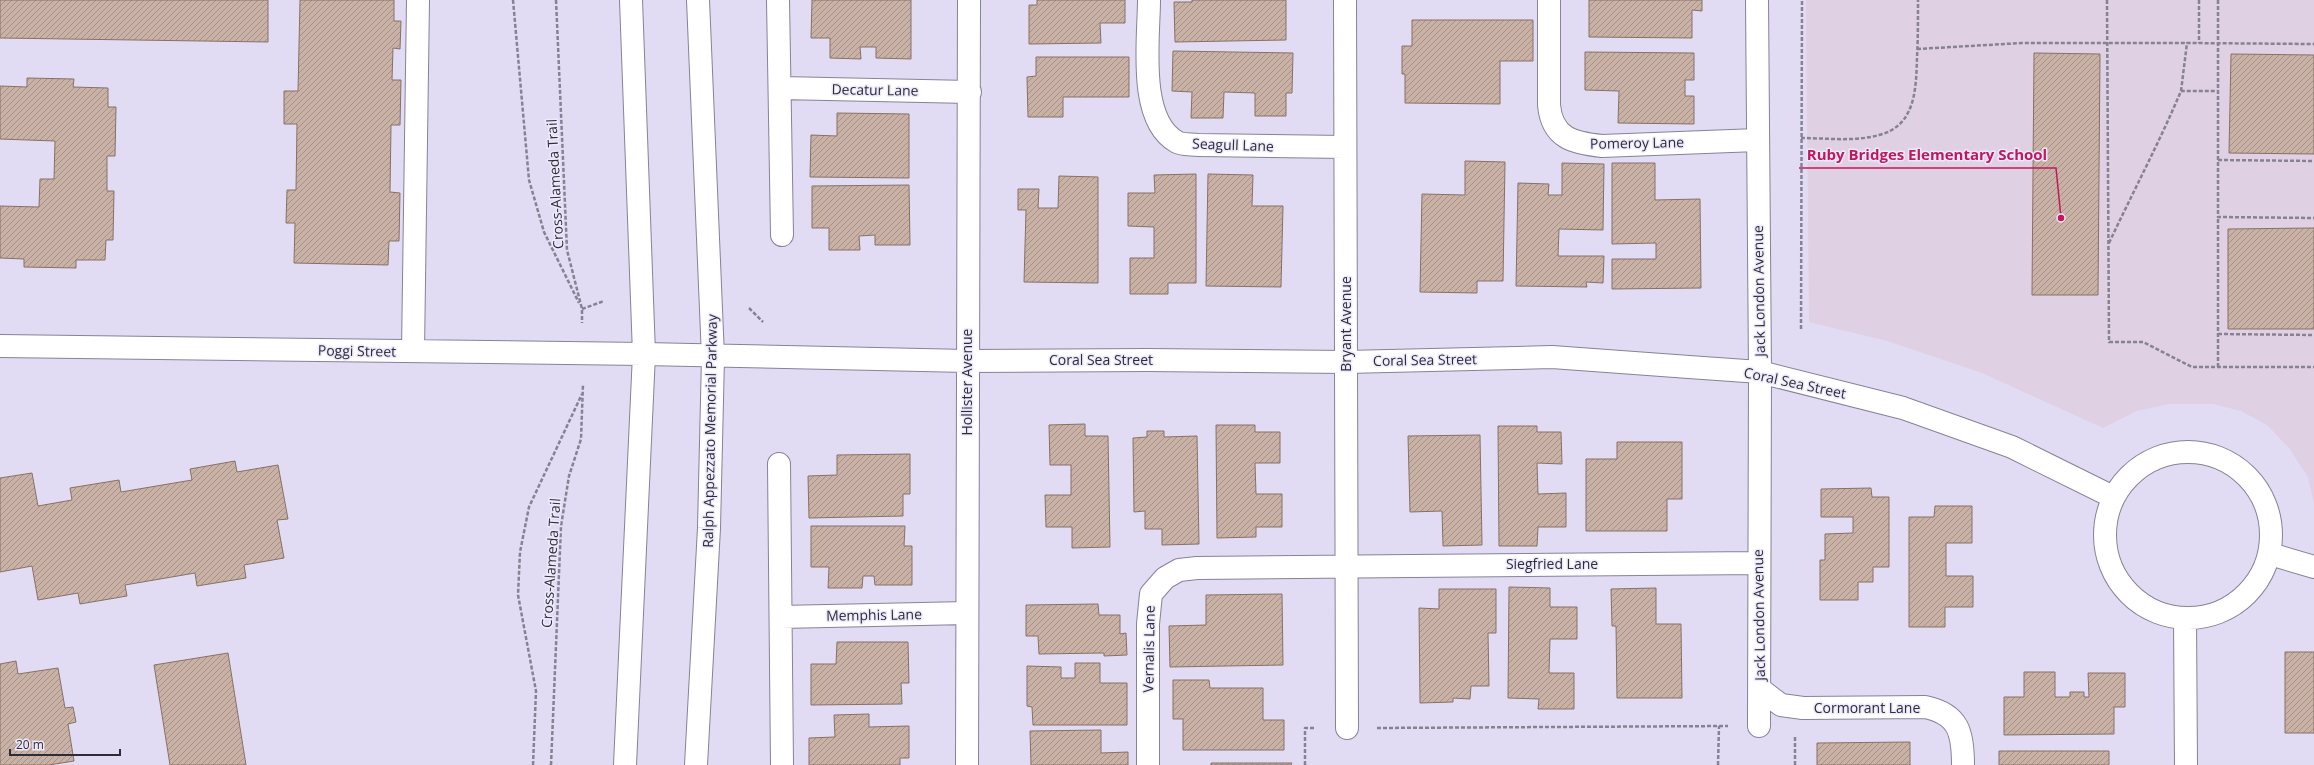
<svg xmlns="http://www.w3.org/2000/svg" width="2314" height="765" font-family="'Open Sans',sans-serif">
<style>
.education{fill:#dfd0e3}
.building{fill:url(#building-hatch);stroke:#877165}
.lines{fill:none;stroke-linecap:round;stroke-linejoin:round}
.minor-casing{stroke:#868298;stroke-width:24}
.path{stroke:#858292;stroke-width:2.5;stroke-dasharray:4 2;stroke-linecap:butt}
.minor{stroke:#fff;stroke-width:22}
.labels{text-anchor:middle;stroke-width:3;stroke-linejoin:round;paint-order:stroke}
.street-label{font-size:14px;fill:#2e2c35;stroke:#eeeafe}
.leader{fill:none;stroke:#c2185b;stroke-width:1.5}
.callout-dot{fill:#c2185b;stroke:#eeeafe;stroke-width:1.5}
.callout-label{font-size:15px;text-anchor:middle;font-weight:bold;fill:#c2185b;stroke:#eeeafe;stroke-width:3;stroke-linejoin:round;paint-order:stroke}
</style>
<defs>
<pattern id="building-hatch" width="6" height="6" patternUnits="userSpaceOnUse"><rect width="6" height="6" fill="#c9b2a5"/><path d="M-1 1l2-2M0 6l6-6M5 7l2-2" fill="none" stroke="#a49187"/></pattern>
</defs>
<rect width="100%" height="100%" fill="#e1dcf4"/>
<!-- education -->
<path class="education" d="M1806,0H2314V504L2308,477L2289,448L2267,425L2241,411L2213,404H2169L2137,411L2103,428L1982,373L1887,341L1809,322Z"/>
<!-- building -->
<path class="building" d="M0,0H268V42L0,38Z
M300,0H394V21H401L400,49L393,48L392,80H401L400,125H391L390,192L400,193L399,241H389L388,265L294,263L295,223H286L287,190H296L297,124H284V91H298Z
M812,0H911V59L876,58V47H860L861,59L830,58V38H811Z
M1037,0H1125V23H1100L1101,43L1029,44V5H1037Z
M1192,0H1286V40L1175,42L1174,2H1192Z
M1589,0H1702V11L1692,10V38L1589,37Z
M1412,20H1533V61H1500V104L1405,103V74H1402V46H1412Z
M1173,51L1293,53L1292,93H1286V116H1255V93L1224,92L1223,118H1191L1192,92L1172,91Z
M1585,52L1694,53V80H1685V96H1694V124L1618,123L1619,91L1585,90Z
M2034,53L2100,54L2098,295H2032Z
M2231,54L2314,55V154L2229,153Z
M1036,57H1129V97H1063V117H1028L1027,77L1036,76Z
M27,78L74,79L73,87L108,88V107H116L115,156H107V191H114L113,240H106L105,260H76V268L24,267V259L0,258V206L39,207L40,179H54L55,141L0,139V86L27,87Z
M837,113L909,114V178L810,177L811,135L837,136Z
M1465,161L1505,162L1503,281H1477V293L1420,292L1422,194L1465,195Z
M1562,163L1604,164L1603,230L1559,229L1558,256H1604L1603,283L1586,282L1587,287L1516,286L1518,183L1549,184L1548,195H1562Z
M1612,163H1655V200L1700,199L1701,288L1612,289V259H1656V243L1612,244Z
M1196,174V283H1168V294H1130V258H1154V227L1128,226V193H1155L1154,175Z
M1208,174L1253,175L1252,206H1283L1281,287L1206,286Z
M1059,176L1098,177V283L1024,282L1026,210H1018V189H1039L1038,208H1058Z
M909,185L910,245H875V235L859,236L860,250H829V228H812V186Z
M2314,228V329H2228V229Z
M1085,424V436H1108L1110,547L1072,548V527H1046L1045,495H1071V465H1050L1049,425Z
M1216,425H1255V432H1280V463H1255L1256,494H1282V527H1256V537L1217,538Z
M1498,426H1537V432H1561L1562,464L1537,463L1538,494L1566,493V527H1538L1537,546H1499Z
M1147,431H1164V437L1197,436L1199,544L1162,545V529H1145V511L1134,512L1133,438L1147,437Z
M1480,435L1482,545L1443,546L1442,511L1410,512L1408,436Z
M1617,442H1682V499H1667V531H1586V459H1617Z
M910,454V494H903V516L809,518L808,476L837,475V455Z
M235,461L237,472L278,465L288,519L277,520L284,558L244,565L246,578L197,586L195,573L125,585L127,596L80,604L78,593L38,600L32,566L0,572V478L32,473L38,506L72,500L70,488L119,480L121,492L192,480L190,469Z
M1871,488L1872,497H1889V567H1873V582H1858V600H1820V560H1825V534L1853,533V517H1821V489Z
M1935,506H1972V543H1946V576H1973V607H1945V627H1909V517H1934Z
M811,526H905L904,546H912V585H875L874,576H863L862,588H828L829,567H811Z
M1509,587L1550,588V607H1577V639H1550L1549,673H1574V709H1538L1539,699L1508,698Z
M1656,588V624H1681L1682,698H1617L1616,626H1612L1611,589Z
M1439,589H1496V633H1488L1489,686H1471L1470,699L1453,698V702L1420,703L1419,608L1439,609Z
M1282,594L1283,665L1170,667L1169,626L1206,625V595Z
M1098,604L1099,615H1120V634L1126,633L1127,655L1104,656V653L1039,654L1038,636H1026V605Z
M837,642H908L909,683H901L902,704L811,705V664H836Z
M2285,652H2314V733H2285Z
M228,653L246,765H170L154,665Z
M16,661L18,674L58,668L65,708L73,707L76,722L68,724L74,761L49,765H0V664Z
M1075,663H1100V683H1127V725H1033L1032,707L1027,706V666L1061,667V678H1075Z
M2024,672H2055V697H2070V692H2084V697H2089L2088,673H2125V707H2114V734L2004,735V697H2024Z
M1173,680H1209L1210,688H1263V720H1284V750H1183V719H1173Z
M869,714V727L909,726V758H900V765H809V738L835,737L834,715Z
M1101,730V753L1128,752V765H1031L1030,731Z
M1910,742V765H1817V743Z
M1999,751H2109V765H1999Z
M1211,763H1292L1291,765H1211Z"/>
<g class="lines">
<defs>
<path id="minor" d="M778,0L782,235
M1149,0C1149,38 1137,120 1177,142C1182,145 1192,144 1198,145L1345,147
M1345,0L1347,728
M1549,0V105C1552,138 1573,143 1602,146L1757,140
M1757,0L1760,372L1759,726
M780,88L970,92
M0,346L644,354L967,361L1147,360L1346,362L1552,357L1689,367L1760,372L1903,408L2012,447L2113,497
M413,351L418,0
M2105 535a83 83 0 1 1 166 0a83 83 0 1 1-166 0Z
M779,464L782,765
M2270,554L2314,567
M781,617L967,613
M2185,619L2186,765
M1760,689L1781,705L1803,708L1925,707C1959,714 1963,733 1963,765
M625,765L644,354L631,0
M696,765L709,528L713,357L698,0
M967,765L969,0
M1148,765V624L1151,594L1165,578L1179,570L1197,568L1758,563"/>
</defs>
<!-- minor casing -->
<use href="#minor" class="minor-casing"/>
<!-- path -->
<path class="path" d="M513,0L529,180L544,232L579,303
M556,0L567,250L582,309V323
M2107,0L2109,342H2143L2192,367H2314
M2199,0V43
M2218,0V217L2314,218
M1917,49L2022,43H2187
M2181,91L2187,43L2314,44
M1801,138C1826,138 1855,142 1879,135C1916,126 1916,88 1917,58C1918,39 1918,19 1918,0
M2218,160L2314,161
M2109,243C2133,192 2159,143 2181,91H2218
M749,308L763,322
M582,309L604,301
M1801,329L1802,0
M2218,334L2314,335
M2218,367V217
M1377,728L1728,726
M1795,737V765
M533,765L536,691L518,595L520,552L529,507L582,394
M551,765L561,526L569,476L581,439L583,384
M1305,765V728H1316
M1718,765L1719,726"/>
<!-- minor -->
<use href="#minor" class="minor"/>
</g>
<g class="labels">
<!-- street labels -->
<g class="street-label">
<text transform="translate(875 90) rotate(1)" y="5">Decatur Lane</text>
<text transform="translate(1637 143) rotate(-1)" y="5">Pomeroy Lane</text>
<text transform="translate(1233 145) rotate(2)" y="5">Seagull Lane</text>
<text transform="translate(555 184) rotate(-93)" y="5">Cross-Alameda Trail</text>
<text transform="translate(1759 291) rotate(-91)" y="5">Jack London Avenue</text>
<text transform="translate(1346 324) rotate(-90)" y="5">Bryant Avenue</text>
<text transform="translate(357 351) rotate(1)" y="5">Poggi Street</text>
<text x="1101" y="365">Coral Sea Street</text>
<text transform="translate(1425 360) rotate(-1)" y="5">Coral Sea Street</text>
<text transform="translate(967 382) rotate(-90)" y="5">Hollister Avenue</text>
<text transform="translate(1795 383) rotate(12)" y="5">Coral Sea Street</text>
<text transform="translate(710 431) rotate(-89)" y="5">Ralph Appezzato Memorial Parkway</text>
<text transform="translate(551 563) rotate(-86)" y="5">Cross-Alameda Trail</text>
<text x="1552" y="569">Siegfried Lane</text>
<text transform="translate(874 615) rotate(-1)" y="5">Memphis Lane</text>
<text transform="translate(1759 615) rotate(-91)" y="5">Jack London Avenue</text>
<text transform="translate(1149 649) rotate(-89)" y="5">Vernalis Lane</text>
<text x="1867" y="713">Cormorant Lane</text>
</g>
</g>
<!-- callouts -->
<path class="leader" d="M2061 218L2056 168H1799"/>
<circle class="callout-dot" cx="2061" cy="218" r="4"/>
<g class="callout-label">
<text x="1927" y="160">Ruby Bridges Elementary School</text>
</g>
<!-- scale -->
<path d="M10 749v6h110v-6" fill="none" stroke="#2e2c35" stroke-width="2"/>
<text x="16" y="749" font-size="12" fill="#2e2c35" stroke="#eeeafe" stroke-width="3" paint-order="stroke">20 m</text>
</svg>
